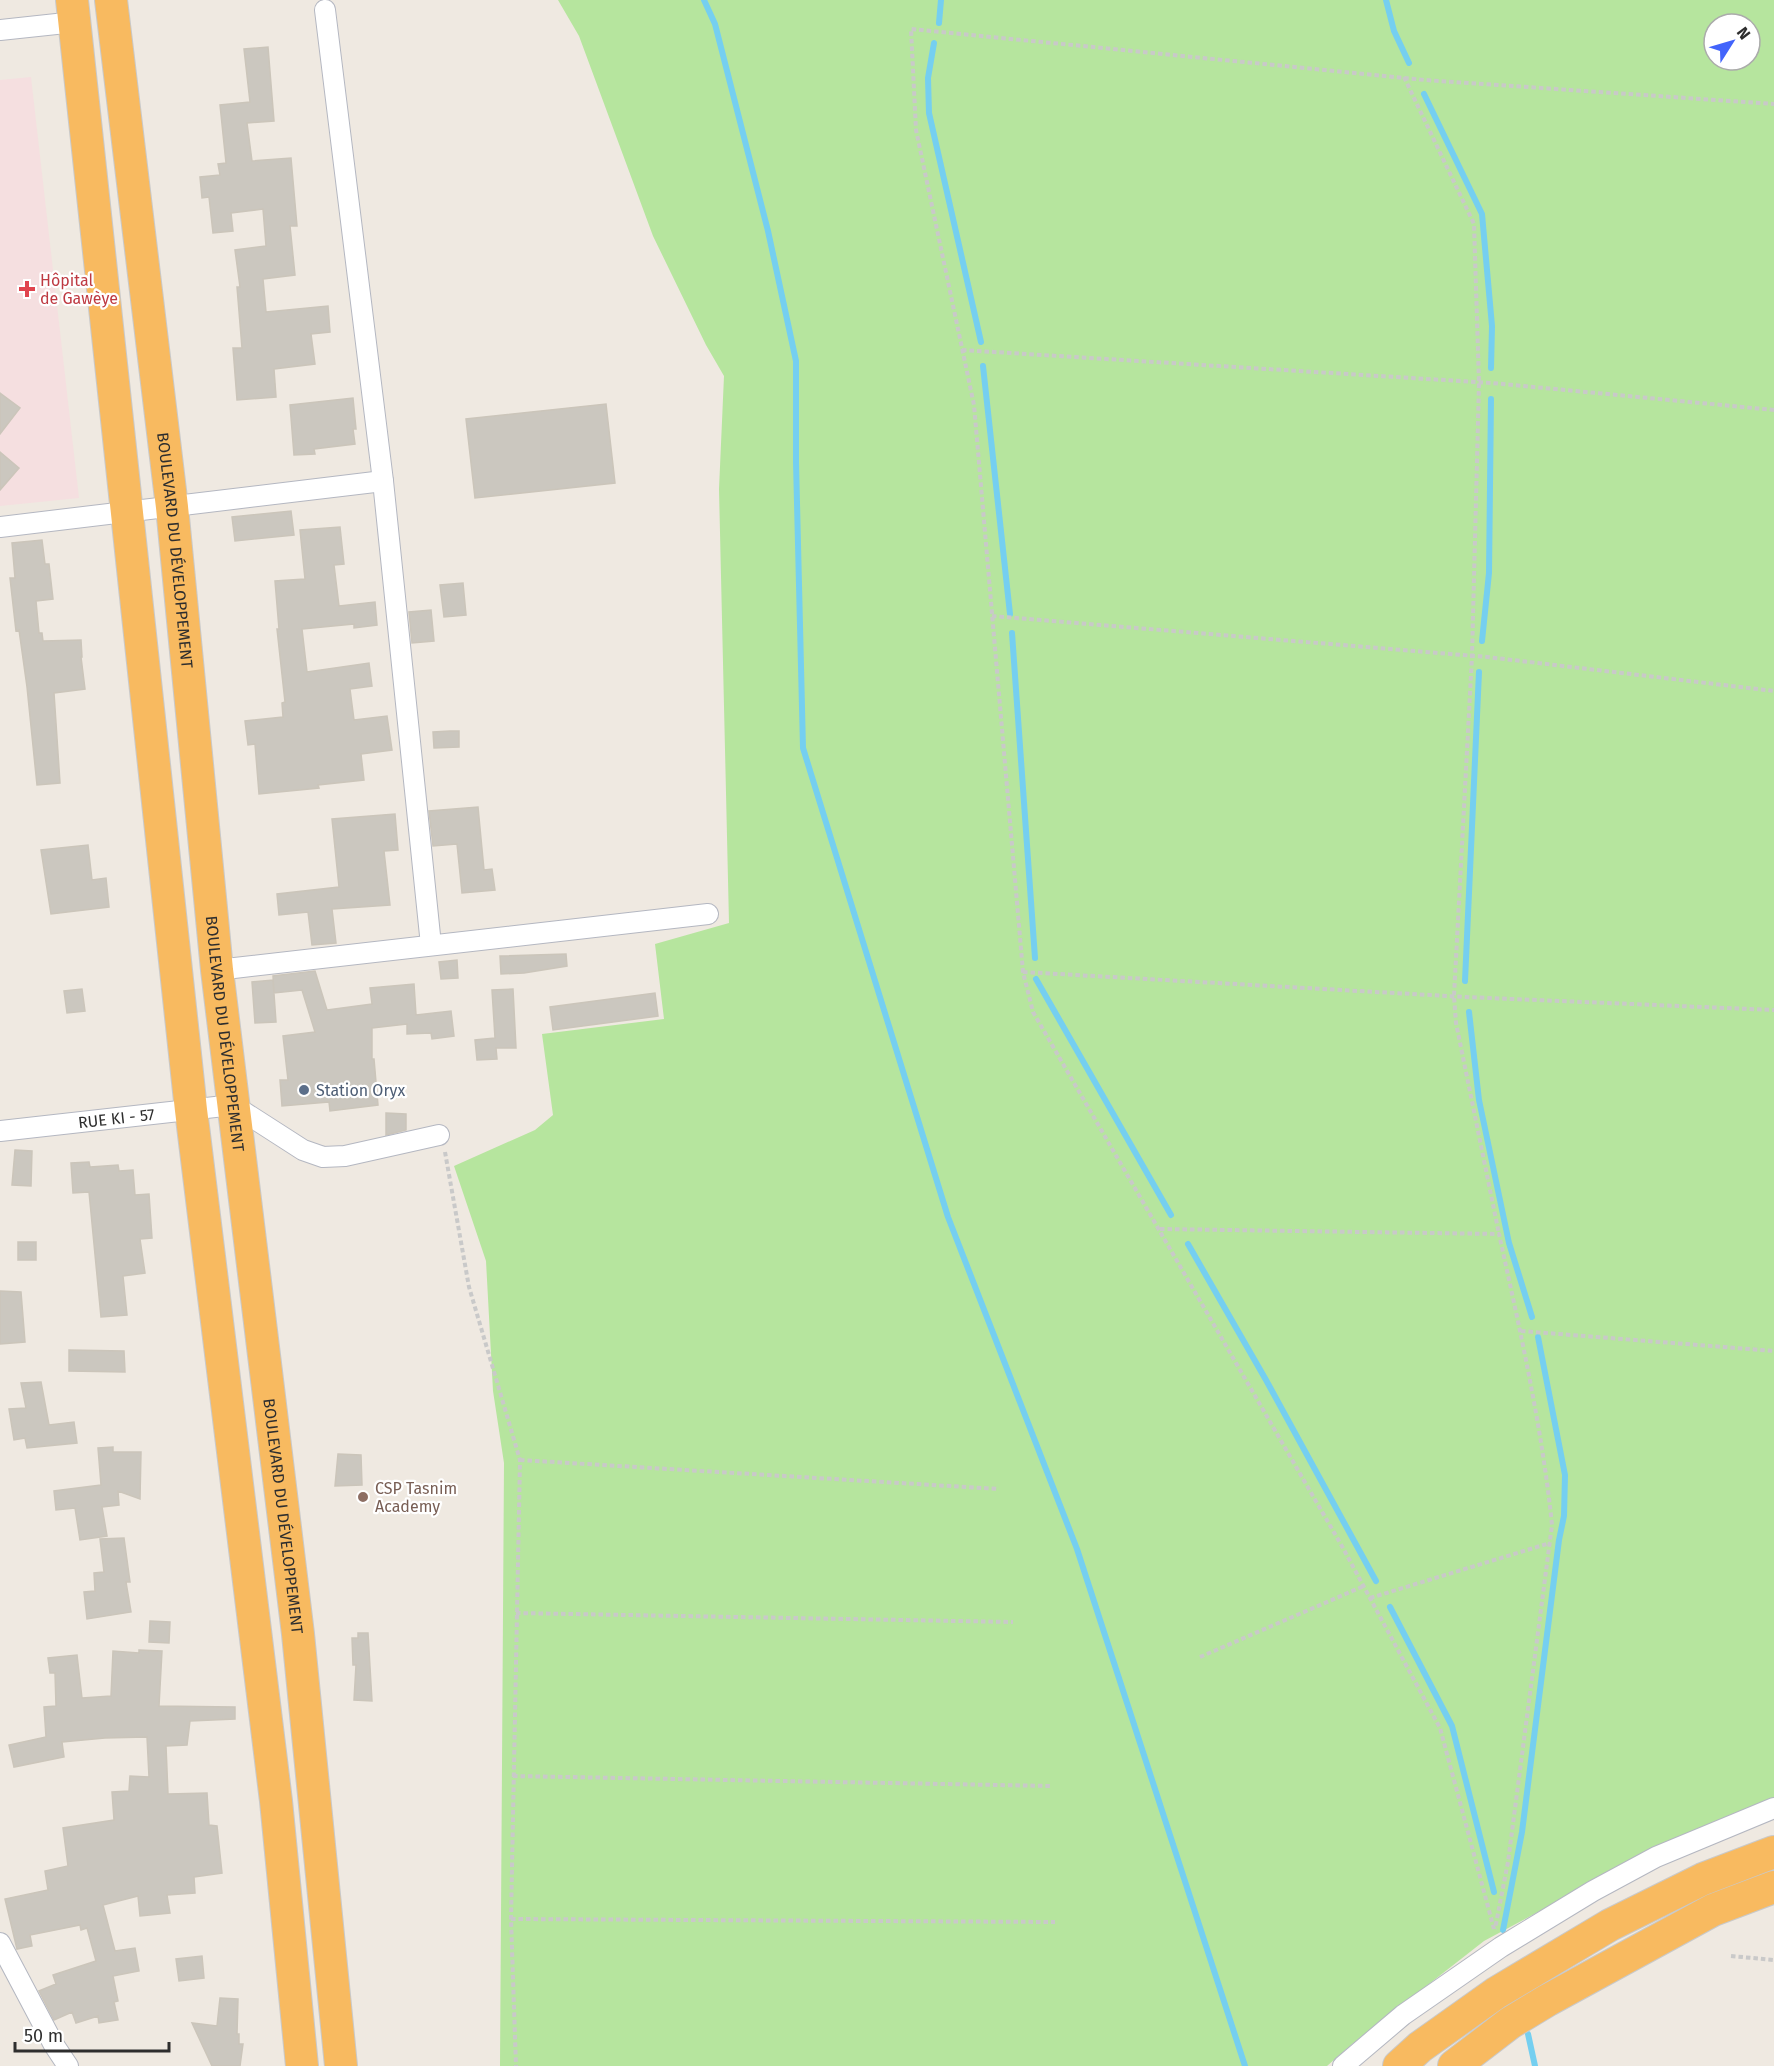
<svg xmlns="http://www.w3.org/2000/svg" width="1774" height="2066" font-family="'Fira Sans',sans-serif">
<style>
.medical{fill:#f5dfe0}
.green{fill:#b6e59e;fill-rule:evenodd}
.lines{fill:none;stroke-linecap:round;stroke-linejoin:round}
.stream{stroke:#75cff0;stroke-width:6}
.building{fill:#cbc7bf;stroke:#cbc5ba;stroke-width:1.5}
.minor-casing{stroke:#b4b7c1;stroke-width:22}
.trunk-casing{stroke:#c9c9c9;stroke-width:34}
.path{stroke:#c9c9c9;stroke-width:4;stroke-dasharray:4.5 3;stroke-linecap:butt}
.minor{stroke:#fff;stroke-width:20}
.trunk{stroke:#f8ba60;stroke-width:32}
.health-dot{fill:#e0444e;stroke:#fff;stroke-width:2}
.service-dot{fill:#5c6f8a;stroke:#fff;stroke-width:2}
.education-dot{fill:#8d6e63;stroke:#fff;stroke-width:2}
.labels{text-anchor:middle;stroke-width:4.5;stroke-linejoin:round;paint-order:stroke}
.health-label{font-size:16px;fill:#be3a42;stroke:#fff;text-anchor:start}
.street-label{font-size:16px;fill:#2e2e2e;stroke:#fff}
.service-label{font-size:16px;fill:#4e5e75;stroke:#fff;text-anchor:start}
.education-label{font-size:16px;fill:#785e54;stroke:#fff;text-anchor:start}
</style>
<rect width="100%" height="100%" fill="#efe9e1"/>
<!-- medical -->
<path class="medical" d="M31,77L79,498L0,506V80Z"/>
<!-- green -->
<path class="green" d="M558,0H1774V1798L1648,1853L1484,1941L1351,2045L1327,2066H500L504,1463L493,1391L486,1261L454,1166L535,1130L553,1115L542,1034L664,1019L655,944L729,923L719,489L724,376L706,345L653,236L579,36ZM1714,24H1750V60H1714Z"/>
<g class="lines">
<!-- stream -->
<path class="stream" d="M704,0L715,24L768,231L796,361V462L803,748L948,1217L1077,1549L1245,2066
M1386,0L1394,31L1409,63
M939,23L941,0
M934,43L928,78L929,113L981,342
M1424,94L1482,214L1492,326L1491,368
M983,366L1010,614
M1012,633L1035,958
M1482,641L1489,573L1491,399
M1036,979L1171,1215
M1465,981L1479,672
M1469,1012L1479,1100L1509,1243L1532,1317
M1188,1244L1266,1380L1376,1581
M1390,1607L1452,1726L1494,1892
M1503,1930L1522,1832L1559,1540L1564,1516L1565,1475L1538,1337
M1528,2034L1535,2066"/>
</g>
<!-- building -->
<path class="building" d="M268,47L274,121L247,123L252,161L291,158L297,226H290L295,275L263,279L266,312L328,306L330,332L311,334L315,364L274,369L276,397L237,400L233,348H242L237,287H240L235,250L266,246L263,209L231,213L233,231L213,233L209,197L202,198L200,177L220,175L218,164L226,163L220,105L250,102L244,49Z
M0,393L20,408L0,434Z
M353,398L356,429H353L355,444L314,449L315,454L294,455L290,405Z
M606,404L615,483L475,498L466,419Z
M0,452L19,468L0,490Z
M291,511L294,535L235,541L232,517Z
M340,527L344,564L334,565L339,606L375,602L377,625L354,628V624L302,629L307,672L369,663L372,686L350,689L354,720L387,716L392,750L361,754L364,780L318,785L319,788L259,794L255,744L248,745L245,721L283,717L282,703L285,702L277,629H279L275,581L305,579L300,530Z
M42,540L45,564H49L53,599L36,601L39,633H42L43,641L81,640L82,657H81L85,689L54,693L60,783L37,785L27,687L19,630L16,631L10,578H15L12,543Z
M463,583L466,615L444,617L440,585Z
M431,610L434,641L412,643L409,612Z
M450,731H459V747L434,748L433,732Z
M478,807L484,870L492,869L495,890L462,893L457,844L433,846L429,811Z
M395,814L398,850L384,851L390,905L332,909L336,943L312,945L308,912L279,915L277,894L339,887L332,819Z
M88,845L92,880L106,878L109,907L51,914L41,850Z
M566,954L567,966L524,973L501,974L500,956Z
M457,960L458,978L441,979L439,962Z
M315,971L327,1010L372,1004L370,988L414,984L416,1015L451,1011L454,1036L432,1039L431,1033L407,1034V1024L372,1028V1059H374L378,1105L330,1111L329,1102L282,1106L280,1080H288L283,1036L315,1032L302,990L274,993L273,976Z
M273,980L276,1022L255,1023L252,982Z
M82,989L85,1011L67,1013L64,991Z
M513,989L516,1048H496L497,1059L477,1060L475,1040L495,1038L492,990Z
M655,993L658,1016L553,1030L550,1007Z
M386,1113L406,1114V1130L386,1135Z
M15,1150L32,1151L31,1186L12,1185Z
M89,1162L90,1167L118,1165L119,1171L133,1170L135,1195L149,1194L152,1238L140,1239L145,1273L123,1276L127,1315L101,1317L89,1192L73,1193L71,1163Z
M18,1242H36V1260H18Z
M0,1291L21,1292L25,1342L0,1344Z
M69,1350L124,1351L125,1372L69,1371Z
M41,1382L49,1425L74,1422L77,1443L27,1448L25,1438L14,1440L9,1409L26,1408L21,1383Z
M113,1447V1452H141L140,1499L118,1491L119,1505L102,1507L107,1536L80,1540L75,1508L56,1510L54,1491L101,1485L98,1448Z
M338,1454L361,1455L362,1485L335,1486Z
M124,1538L130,1582H126L131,1612L87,1619L84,1592L95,1591L94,1573L104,1572L100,1539Z
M150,1621L170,1622L169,1643L149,1642Z
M358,1633H368L372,1701L354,1700L356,1665H353L352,1638H358Z
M139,1650L162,1651L159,1706L235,1707V1719L190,1721L187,1745L166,1746L168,1794L207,1793L209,1825L217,1826L222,1873L194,1877L195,1893L167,1895L170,1913L140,1916L138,1896L103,1905L115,1951L135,1948L139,1971L113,1976L118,2001L114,2002L118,2020L99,2023L98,2016L76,2023L72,2012L54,2020L39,1991L56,1984L53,1975L96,1961L87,1928L81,1930L80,1925L30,1935L32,1946L17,1949L5,1899L48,1890L45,1871L68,1866L63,1828L114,1820L112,1792L129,1791L130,1776L149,1777L147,1737L105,1738L62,1742L64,1757L14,1767L9,1745L46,1737L44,1707L56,1706L55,1673H50L48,1658L77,1655L82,1698L111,1696L113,1651L139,1653Z
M202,1956L204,1978L179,1981L176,1959Z
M220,1998L238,1999L237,2034H239V2044H243L240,2066H212L192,2023L217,2026Z"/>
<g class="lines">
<defs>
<g id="minor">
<path d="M325,10L383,481L431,945"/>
<path d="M0,30L75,22"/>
<path d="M0,527L383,481"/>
<path d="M217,970L708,914"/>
<path id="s1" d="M0,1131L233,1105L303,1150L323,1157L345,1156L439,1135"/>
<path d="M0,1943L54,2045L68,2066"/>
<path d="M1343,2066L1403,2015L1501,1947L1593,1891L1656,1857L1774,1808"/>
</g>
<g id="trunk">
<path d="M72,0L191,1110L276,1801L302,2066"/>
<path id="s2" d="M111,0L172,507L217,970L298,1634L341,2066"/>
<path d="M1399,2066L1420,2047L1496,1993L1610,1925L1703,1879L1774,1852"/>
<path d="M1454,2066L1510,2023L1548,2000L1713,1910L1774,1887"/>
</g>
</defs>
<!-- minor casing -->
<use href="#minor" class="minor-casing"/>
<!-- trunk casing -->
<use href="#trunk" class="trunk-casing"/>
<!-- path -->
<path class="path" d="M1404,77L1474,224L1479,383L1472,656L1454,996L1456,1023L1499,1234
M962,350L1492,383L1774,410
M992,616L1487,657L1774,691
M1023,972L1465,997L1774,1010
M445,1152L469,1287L520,1460L511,1919L516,2066
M1160,1229L1499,1234C1520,1330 1542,1427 1552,1525L1508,1862L1495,1929
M1521,1331L1774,1351
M520,1460L999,1489
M1370,1598L1550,1543
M516,1613L1013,1622
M1200,1657L1364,1586
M513,1776L1051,1786
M511,1919L1055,1922
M1494,1929L1440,1728L1343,1548L1033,1012L1023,972L974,405L916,130L911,29L1425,80L1774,104
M1731,1956L1774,1960"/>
<!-- minor -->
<use href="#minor" class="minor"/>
<!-- trunk -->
<use href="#trunk" class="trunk"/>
</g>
<!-- markers -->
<path class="health-dot" d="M24 280h6v6h6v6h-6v6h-6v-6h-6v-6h6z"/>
<circle class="service-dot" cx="304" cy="1090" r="6"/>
<circle class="education-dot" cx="363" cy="1497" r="6"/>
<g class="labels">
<!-- health labels -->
<g class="health-label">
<text x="40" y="286">Hôpital<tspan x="40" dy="18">de Gawèye</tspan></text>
</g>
<!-- street labels -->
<g class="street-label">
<text dy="6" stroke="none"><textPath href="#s2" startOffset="554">BOULEVARD DU DÉVELOPPEMENT</textPath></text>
<text dy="6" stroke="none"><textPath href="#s2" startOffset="1040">BOULEVARD DU DÉVELOPPEMENT</textPath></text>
<text dy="6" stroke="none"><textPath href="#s1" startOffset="117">RUE KI - 57</textPath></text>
<text dy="6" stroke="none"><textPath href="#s2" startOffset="1526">BOULEVARD DU DÉVELOPPEMENT</textPath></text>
</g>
<!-- service labels -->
<g class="service-label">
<text x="316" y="1096">Station Oryx</text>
</g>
<!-- education labels -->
<g class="education-label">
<text x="375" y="1494">CSP Tasnim<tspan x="375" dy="18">Academy</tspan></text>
</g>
</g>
<!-- north arrow -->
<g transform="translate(1732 42) rotate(53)"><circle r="28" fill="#ffffff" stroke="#ababab" stroke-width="1.5"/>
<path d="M0-4.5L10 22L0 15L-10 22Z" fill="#4264fb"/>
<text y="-9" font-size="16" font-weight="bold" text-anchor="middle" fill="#2e2e2e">N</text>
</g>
<!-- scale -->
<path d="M15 2042v9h154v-9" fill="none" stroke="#2e2e2e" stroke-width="3"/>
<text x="24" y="2042" font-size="18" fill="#2e2e2e" stroke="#ffffff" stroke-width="4.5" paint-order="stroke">50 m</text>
</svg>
